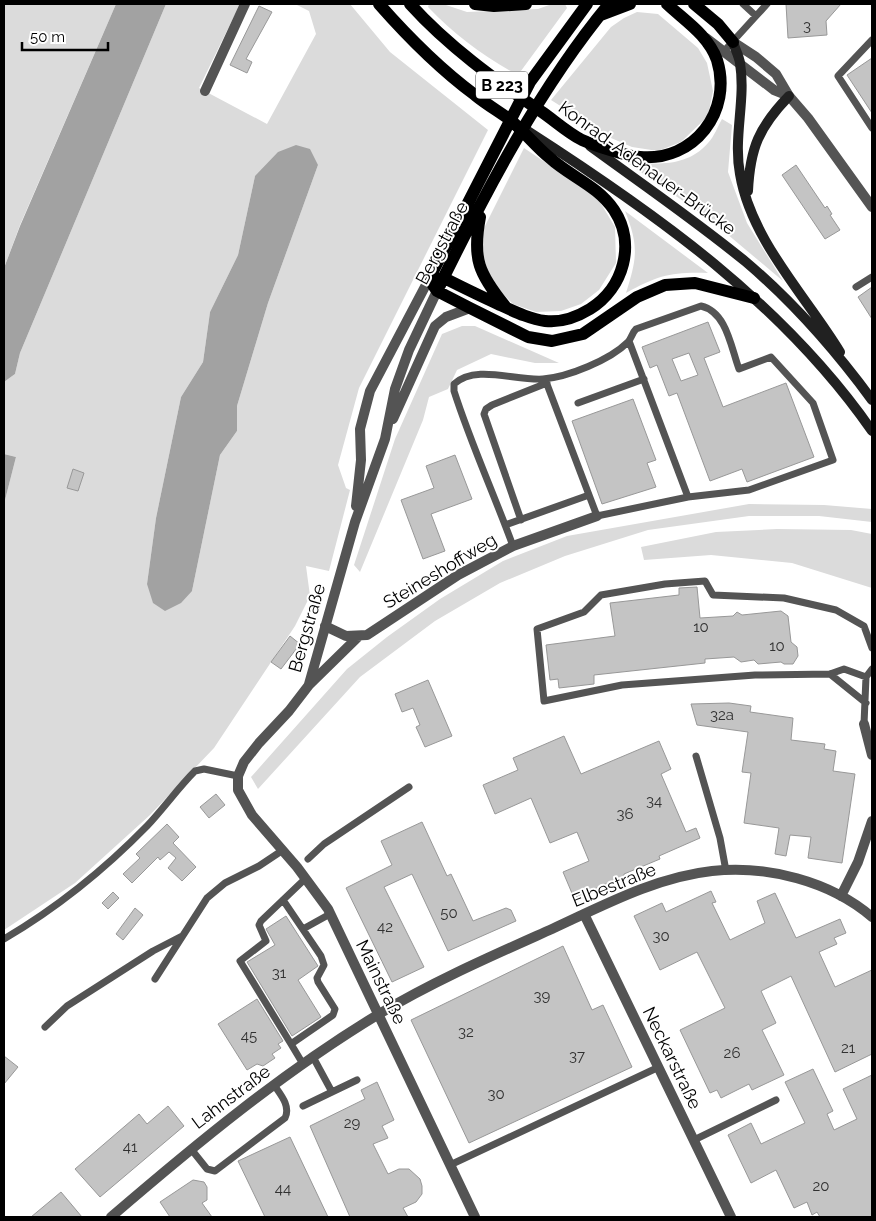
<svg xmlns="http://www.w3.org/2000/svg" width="876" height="1221" font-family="Raleway,sans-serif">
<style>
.green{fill:#dbdbdb;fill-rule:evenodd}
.water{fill:#a2a2a2}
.building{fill:#c4c4c4;stroke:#989898;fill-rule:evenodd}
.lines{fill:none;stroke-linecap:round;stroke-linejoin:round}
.service{stroke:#545454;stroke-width:7}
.minor{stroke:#545454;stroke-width:10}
.secondary{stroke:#212121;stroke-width:10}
.primary{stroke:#000;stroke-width:12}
.labels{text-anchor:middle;stroke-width:4;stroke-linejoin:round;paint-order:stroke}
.number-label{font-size:15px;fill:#313131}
.shield{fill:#fff;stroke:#4c4c4c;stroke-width:1}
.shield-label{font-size:16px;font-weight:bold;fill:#000}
.street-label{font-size:18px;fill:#000;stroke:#fff}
</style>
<rect width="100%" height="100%" fill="#fff"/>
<!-- green -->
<path class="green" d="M4,4H116L20,225L4,268Z
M166,4H240L199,88L267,124L316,34L309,11L295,4H350L390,52L488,130L359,388L338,465L346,488L350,490L329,571L306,566L310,596L295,626L214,748L150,815L75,883L4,930V504L16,457L4,454V382L15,374L20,353ZM318,165L268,303L237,406V431L220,455L192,591L147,584L156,518L181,397L203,362L210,312L238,255L255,176Z
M429,4H443L467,12L538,9L552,4H565L567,8L518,75C484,57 455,35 428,7Z
M637,12L658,14L698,48L707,63L713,91L708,116L681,142L658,151L632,147L611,138L551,100L611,27L624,18Z
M722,119L732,125L728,172L747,223L783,281L708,218L626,162C656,164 686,168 708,143C714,137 718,126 722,119Z
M524,148L597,197L615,227L616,263L599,290L581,304L561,311L536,312L513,304L496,287L484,263L482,232Z
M625,211L708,273C671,272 659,275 626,293C637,258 639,246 625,211Z
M462,326H475L559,363H535L491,354L457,370L448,389L429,397L423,420L360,572L354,565L395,439L442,334Z
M749,504L824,505L872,509V522L819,516H749L648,530L565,556L500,583L435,621L360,677L258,789L251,777L347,669L387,637L440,599L503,561L567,536Z
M777,529L851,530L872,534V588L792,563L711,555L644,560L641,547L716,532Z"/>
<!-- water -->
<path class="water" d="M116,4H166L20,353L15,374L4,382V268L20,226Z
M296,145L310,149L318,165L268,303L237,406V431L220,455L192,591L181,603L165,611L153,603L147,584L156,518L181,397L203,362L210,312L238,255L255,176L278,152Z
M4,454L16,457L4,504Z"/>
<!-- building -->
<path class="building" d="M786,4H841L826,21L827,35L788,38Z
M259,6L272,12L246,59L252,62L247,73L230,65Z
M872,58V113L847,75Z
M796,165L825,208L827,206L832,214L830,215L840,230L825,239L782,175Z
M872,287V319L858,297Z
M708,322L720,352L704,358L723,407L786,383L814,457L747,482L742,469L710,481L677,393L669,396L657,365L650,368L642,347ZM689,353L698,375L681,381L672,359Z
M633,399L656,460L647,463L656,487L602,504L572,421Z
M455,455L472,499L431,514L445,551L423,559L401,500L434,488L426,466Z
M73,469L84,473L78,491L67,488Z
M697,587L700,618L733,616L737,612L742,615L781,611L788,616L791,642L797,647L798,656L793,664H784L781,662L758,664L754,660L741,662L734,657L705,659V663L594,675V684L559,688L558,679L550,680L546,645L615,636L610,603L679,595V588Z
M290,636L300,644L281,669L271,662Z
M428,680L452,736L425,747L416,727L420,725L413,708L402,712L395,694Z
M729,703L751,706L750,712L793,718L791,740L825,744L824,749L836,751L833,771L855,774L842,863L808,858L811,837L790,835L786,856L775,854L779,828L744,823L751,773L742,772L748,732L697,725L691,704Z
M564,736L581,774L659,741L671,769L661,774L686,832L696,828L700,838L659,856L660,859L624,874V876L574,898L563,872L589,861L577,832L550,843L531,798L495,814L483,785L518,770L513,758Z
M216,794L225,805L209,818L200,807Z
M422,822L447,876L451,874L473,921L506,908L511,910L516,921L448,951L412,874L384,887L424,967L392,982L346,888L392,865L381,841Z
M167,824L179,837L173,843L196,867L182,881L168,868L176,858L169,852L160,860L158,857L132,883L123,874L140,858L136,854Z
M711,891L716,902L712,903L730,940L765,923L757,901L775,893L796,938L840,919L846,933L834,938L837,944L819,952L835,987L872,970V1054L835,1072L791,976L761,991L776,1023L762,1030L784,1075L752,1090L749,1084L721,1098L717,1090L710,1093L680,1030L725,1008L697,952L660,970L634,916L662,903L666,912Z
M113,892L119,898L108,909L102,903Z
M135,908L143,915L123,940L116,934Z
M286,916L318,966L298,980L321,1017L292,1036L247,962L275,945L266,929Z
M563,946L592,1010L603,1005L632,1067L469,1143L411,1020Z
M257,999L283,1041L278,1044L281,1048L272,1054L275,1058L263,1066L257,1064L247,1070L218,1024Z
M4,1056L18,1067L4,1084Z
M813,1069L833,1111L827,1114L834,1130L857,1119L843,1089L872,1075V1217H820L817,1212L812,1215L807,1202L794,1208L776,1170L751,1183L728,1135L751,1123L761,1144L805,1123L785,1082Z
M377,1082L394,1120L382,1126L388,1138L373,1144L388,1174L399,1169H409L420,1179L422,1186V1194L416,1202L403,1208L408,1217H350L310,1126L365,1099L361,1090Z
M168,1106L184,1126L100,1197L75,1169L139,1114L147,1124Z
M290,1137L328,1217H265L238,1161Z
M193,1180L204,1182L207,1187V1200L202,1203L212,1217H170L160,1202Z
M61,1192L82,1217H31Z"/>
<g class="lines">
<!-- service -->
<path class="service" d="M756,16L767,4
M872,40L838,76L872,128
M725,50L756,16L743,4
M856,287L872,277
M629,341L688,497
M578,403L644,379
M521,520L484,414L486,409L492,405L547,383
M505,525L589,495
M513,546C494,494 471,444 454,391V384C476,364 515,381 543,379C568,377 610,360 628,342C631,339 632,333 636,329L701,306C727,312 731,348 739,369L771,357L813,403L833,460L749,490L688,497L597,516L545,379
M830,674L866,703
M866,677L844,669L830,674L755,675L622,685L544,701L537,629L584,612L601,595L665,584L705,581L713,595L784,598L836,610L864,626L872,648
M864,724L866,677L872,669
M696,756L720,838L726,871
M308,859L324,844L409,787
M283,900L321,956L324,965L317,978L318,982L335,1009L333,1015L291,1044L240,961L266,941L259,925L261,921L306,878
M303,929L330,914
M4,939C55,909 105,869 147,826C164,808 178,788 195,771L204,769L238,776
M155,979L207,898L225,883L259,866L283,850
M45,1027L67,1006L153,951L182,936
M291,1044L303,1064
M313,1057L332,1092L357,1080
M303,1106L332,1092
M694,1140L776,1100
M191,1149L207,1169L215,1171L285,1118C291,1106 280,1094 274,1085
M450,1165L659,1067"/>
<!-- minor -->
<path class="minor" d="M706,38L774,90L789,96
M733,42L756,57L776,74L789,96L808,118L872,207
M205,91L245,4
M393,419L435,326L446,317L470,308
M356,506L361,460L360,429L370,391L429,279
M325,626L346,636L367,635L458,575L513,546L597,516
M358,637L309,685L289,711L259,743L244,762L238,776V790L252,815L297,867L328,909L475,1217
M309,684L355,522L385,439L395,389L409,350L437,291
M864,724L872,755
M841,896L858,862L872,821
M584,914L731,1217
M111,1217C196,1144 283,1072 379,1014C434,981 494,955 552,929C602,906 656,877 712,871C767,865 830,881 872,917"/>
<!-- secondary -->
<path class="secondary" d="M733,42C735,49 739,56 740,63C746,100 733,137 740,174C751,240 806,296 840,352
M526,130C655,213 783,303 872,431
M590,146C642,184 696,221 746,262C793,302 836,351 872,400
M748,191C750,148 759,127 789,96"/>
<!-- primary -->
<path class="primary" d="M379,4C408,37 440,69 475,95C486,104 498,111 509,119C524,131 535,146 550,158C571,177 598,186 614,210C636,243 624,288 590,309C554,331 533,320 498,304C480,296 462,287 444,278L429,279
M410,4C448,46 495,80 542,112C555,121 568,133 582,140C596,146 626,156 640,157C694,162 733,111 717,60C708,35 685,21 667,4
M475,4L494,6L526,4
M694,4L718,24L733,42
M601,15L630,4
M480,217C472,259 479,274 505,306
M429,279L437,291L470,308L528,337L552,341L583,334L637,297L665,285L695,283L754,298
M429,279L530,82L587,4
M440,285C487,189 541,86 609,4"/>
</g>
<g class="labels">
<!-- number labels -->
<g class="number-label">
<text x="807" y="31">3</text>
<text x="701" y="632">10</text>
<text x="777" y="651">10</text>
<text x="722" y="720">32a</text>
<text x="654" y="806">34</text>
<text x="625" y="819">36</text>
<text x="449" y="918">50</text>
<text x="385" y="932">42</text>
<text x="661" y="941">30</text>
<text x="279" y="978">31</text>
<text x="542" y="1001">39</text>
<text x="466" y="1037">32</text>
<text x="249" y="1041">45</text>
<text x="848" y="1053">21</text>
<text x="732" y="1058">26</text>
<text x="577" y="1061">37</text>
<text x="496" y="1099">30</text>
<text x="352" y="1128">29</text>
<text x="130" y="1152">41</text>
<text x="821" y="1191">20</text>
<text x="283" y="1194">44</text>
</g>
<!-- shield labels -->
<rect class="shield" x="476" y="71.5" width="52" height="27" rx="4"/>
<g class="shield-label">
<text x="502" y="91">B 223</text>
</g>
<!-- street labels -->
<g class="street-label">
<text transform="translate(647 168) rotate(36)" y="6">Konrad-Adenauer-Brücke</text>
<text transform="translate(442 243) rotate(-62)" y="6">Bergstraße</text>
<text transform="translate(440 571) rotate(-31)" y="6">Steineshoffweg</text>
<text transform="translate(307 628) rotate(-74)" y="6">Bergstraße</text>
<text transform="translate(614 885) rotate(-22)" y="6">Elbestraße</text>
<text transform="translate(381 982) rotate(64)" y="6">Mainstraße</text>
<text transform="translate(672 1058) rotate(64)" y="6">Neckarstraße</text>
<text transform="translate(231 1097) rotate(-37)" y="6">Lahnstraße</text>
</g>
</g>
<!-- border -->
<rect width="876" height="1221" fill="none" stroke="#000000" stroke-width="10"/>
<!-- scale -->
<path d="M22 42v8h86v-8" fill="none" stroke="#000000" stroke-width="2.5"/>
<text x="30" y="42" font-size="15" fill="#000000" stroke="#ffffff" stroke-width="4" paint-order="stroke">50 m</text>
</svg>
